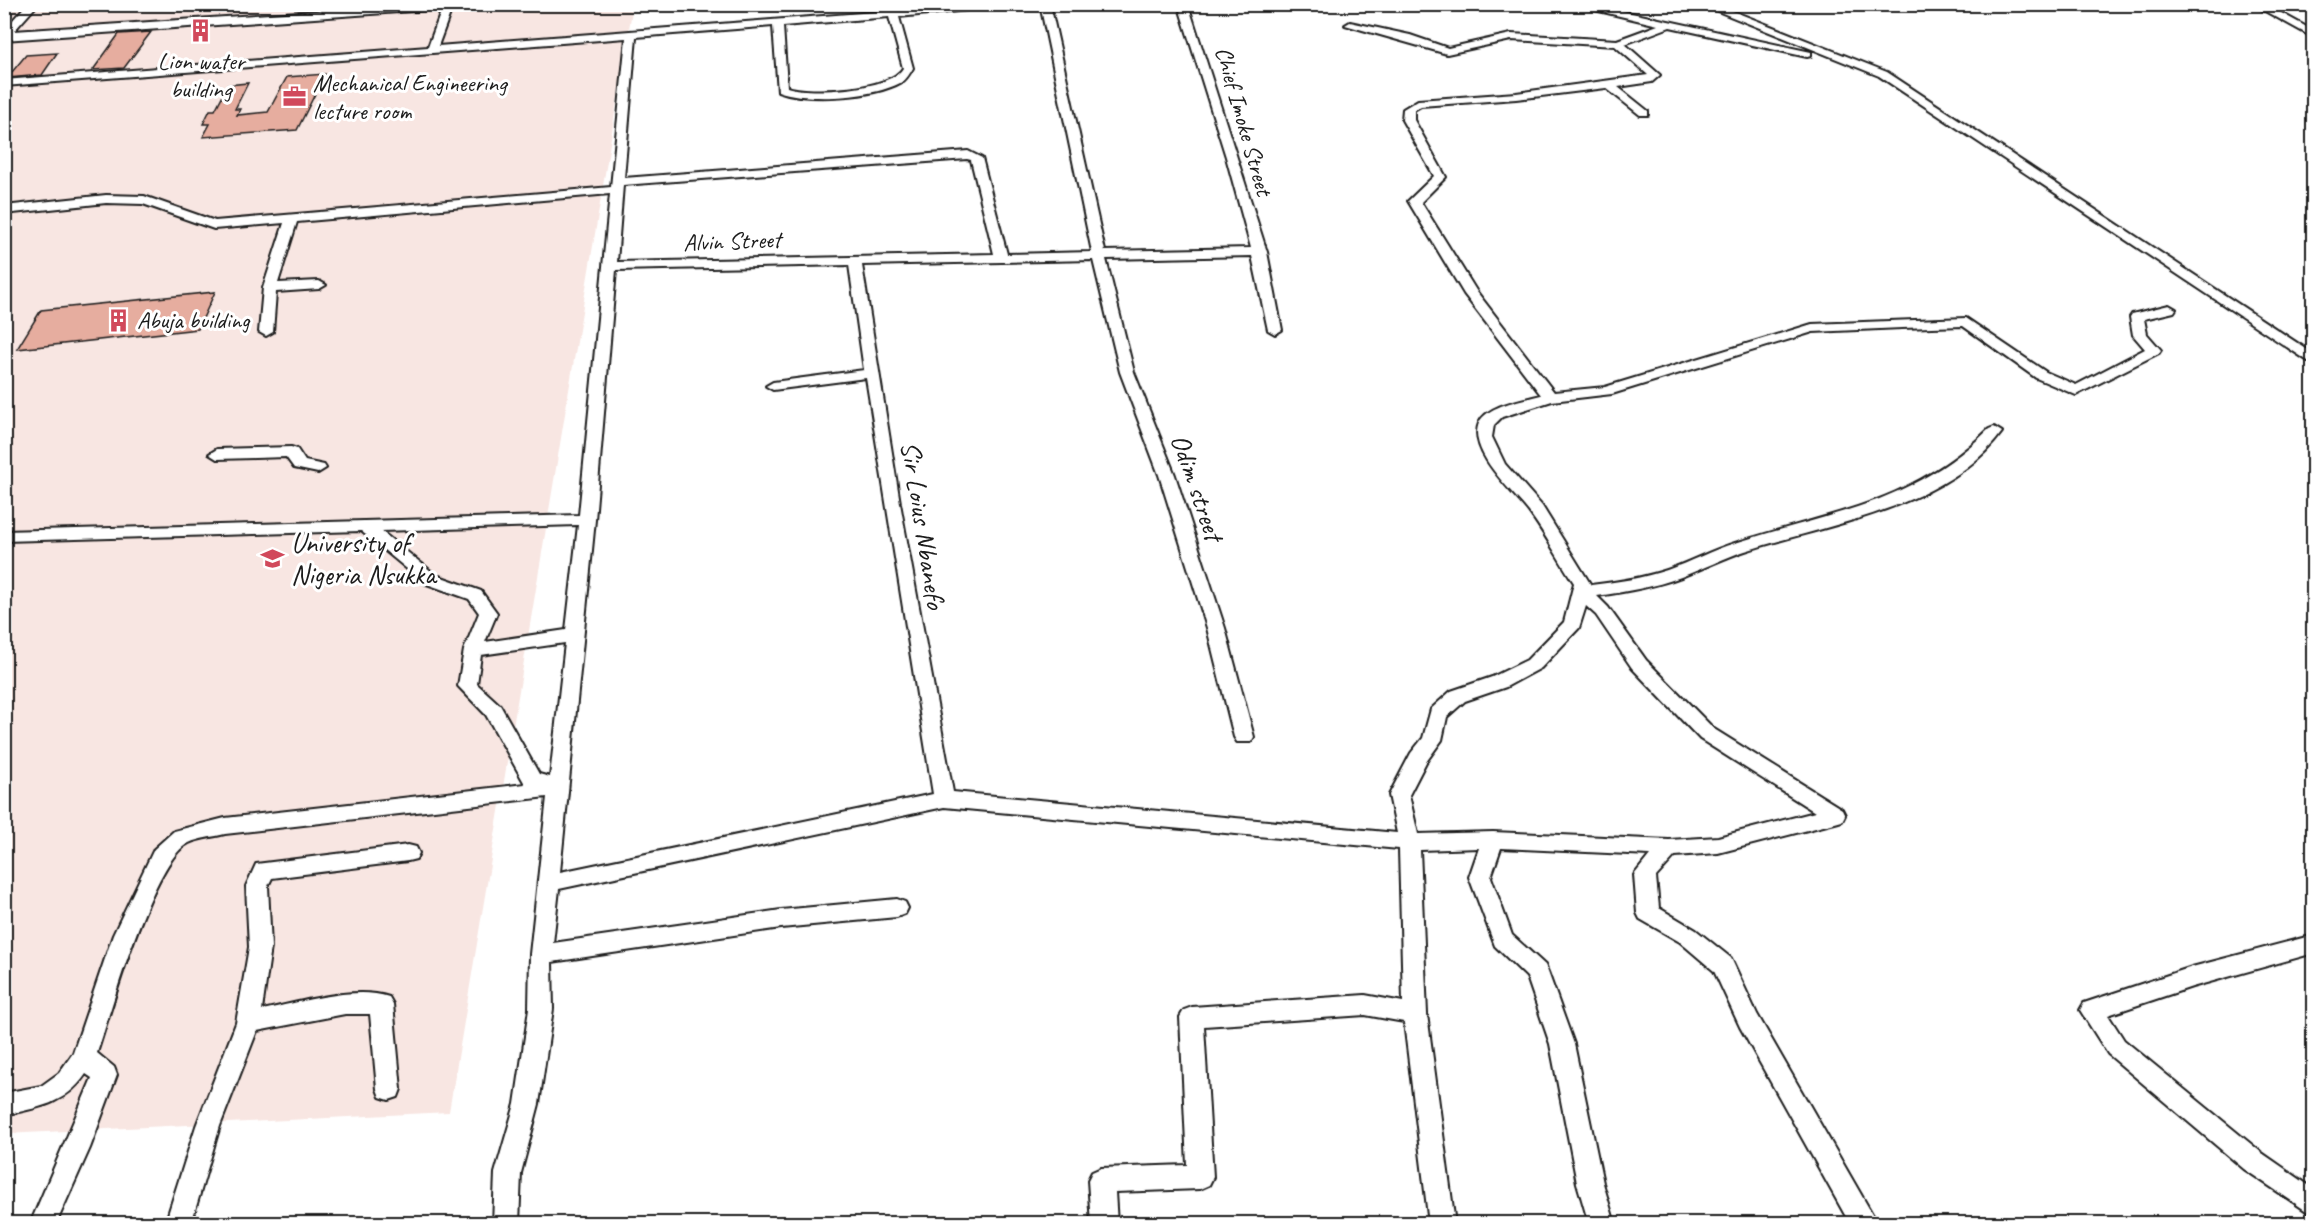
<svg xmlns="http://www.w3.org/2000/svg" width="2318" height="1228" font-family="Caveat,sans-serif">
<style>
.built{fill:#f8e6e2}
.building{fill:#e6ad9f;stroke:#1c1c1c;stroke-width:1.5}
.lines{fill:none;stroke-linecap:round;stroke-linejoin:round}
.street-casing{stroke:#1c1c1c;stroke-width:4}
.street{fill:#fff;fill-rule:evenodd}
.labels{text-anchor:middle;stroke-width:6;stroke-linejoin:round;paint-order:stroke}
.far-poi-label{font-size:24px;fill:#1c1c1c;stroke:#fff;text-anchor:start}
.far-street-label{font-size:24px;fill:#1c1c1c;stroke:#fff}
.street-label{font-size:28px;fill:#1c1c1c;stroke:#fff}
.poi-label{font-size:28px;fill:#1c1c1c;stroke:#fff;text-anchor:start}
</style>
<rect width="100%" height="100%" fill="#fff"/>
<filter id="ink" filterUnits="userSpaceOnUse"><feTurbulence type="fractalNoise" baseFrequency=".0167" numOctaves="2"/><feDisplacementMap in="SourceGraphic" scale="12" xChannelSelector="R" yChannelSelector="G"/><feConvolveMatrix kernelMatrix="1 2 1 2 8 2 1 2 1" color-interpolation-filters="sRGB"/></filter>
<g filter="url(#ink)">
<!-- built -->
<path class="built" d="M5,5H633L449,1112L5,1134Z"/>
<!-- building -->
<path class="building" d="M151,32L124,68L93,70L119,34Z
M57,53L42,75L7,78L26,55Z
M325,74L297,130L203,137L210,124H203L210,110H215L228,85L248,83L235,109H240L237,115L268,112L287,77Z
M215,292L198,329L17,349L41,310Z"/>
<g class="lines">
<defs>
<path id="street" d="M4,4H13L4,8Z
M27,4H38L14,31L422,4H479L452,8L438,46L978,4H1027L899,17L913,68C910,73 907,79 902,82C874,98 808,102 778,91L773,26L636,37L624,178L968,151L982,158L1007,254L1092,252L1040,4H1050L1105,251L1251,248L1226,157L1178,4H1188L1267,252L1282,330L1275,334L1268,330L1252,256L1106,259L1134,372L1175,475L1225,628L1254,737L1251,742H1237L1234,737L1207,628L1159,475L1120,372L1093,260L862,265L900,503L953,792L1397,833L1389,795L1411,753L1423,738L1431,709L1451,691L1492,677L1527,660L1564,622L1574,583C1559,560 1546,535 1529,512C1514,492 1467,452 1479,423C1487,405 1524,400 1541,395L1464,294L1408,201L1434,176L1402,120L1403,109L1418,100L1516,93L1648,75L1615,46L1511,40L1447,54L1345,25L1350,22L1410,35L1448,48L1511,34L1617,40L1658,25L1569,4H1590L1811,52V56L1807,57L1670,27L1625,44L1660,75L1652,82L1618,87L1648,111V115H1640L1606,88L1516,99L1421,106L1414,110V120L1446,177L1421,202L1477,292L1554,392L1605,387L1812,324L1966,318L2046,372L2076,385L2145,349L2133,335L2130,317L2132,314L2169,305L2176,309L2174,312L2144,319L2147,334L2161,350L2159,353L2076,395L2036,378L1963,326L1902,328L1813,332L1612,394L1552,401L1502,417L1494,425L1492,437L1505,464L1542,506L1591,585C1617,582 1643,578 1667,570C1690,562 1712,550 1735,543C1830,513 1915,503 1989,429L1994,427L2002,432C1947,508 1828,524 1745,551C1723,558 1703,569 1681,577C1654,587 1625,592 1597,596L1608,607L1646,660L1714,729L1842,809L1845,815L1842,821L1835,823L1718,853L1675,856L1656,877L1659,908L1696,930L1731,958L1757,1014L1878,1224H1850L1740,1027L1714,971L1680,942L1640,919L1637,913L1634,875L1650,855L1501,848L1491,877L1512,935L1545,965L1548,972L1574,1044L1603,1183L1615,1224H1589L1577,1183L1550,1044L1527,977L1495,946L1469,877L1479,848L1420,850L1427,1014L1455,1224H1429L1404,1022L1365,1015L1204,1026L1213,1177L1209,1185L1200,1189L1115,1192L1117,1224H1091L1088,1180L1092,1172L1101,1168L1187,1165L1180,1017L1184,1010L1192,1007L1365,995L1403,1002L1399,849L944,807L559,889L553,943L781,910L897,899L905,902L908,908L905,914L897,917L781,928L552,962L553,1009L539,1104L521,1173L519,1224H493L495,1173L515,1104L529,1009L530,954L547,797L225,834C214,837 199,838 189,843C152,860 111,1012 97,1053L114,1067L117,1075L90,1148L56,1224H30L92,1078L86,1074C66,1104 38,1108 4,1115V1093L41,1086L59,1073L73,1053L113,935L154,849L174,831L225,818L525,784L486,715L458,686L464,650L479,613L469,599L424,583L361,531L4,541V531L579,515L610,194L297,222L278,283L319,281L326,285L319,289L276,292L273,332L266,336L259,332L263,288L284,223L214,229L143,204L106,203L4,214V206L106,195L144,196L215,221L611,187L626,38L4,86V80L428,47L442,9L4,40V30ZM889,17L903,68C891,90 810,95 787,87L783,26ZM967,159L971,160L994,254L617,262L623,185ZM849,265L864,370L773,382L766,386L773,390L866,378L933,794L560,872L595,520L616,270ZM578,525L566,630L485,642L497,613L481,591L436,575L381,531ZM1586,606L1596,615L1632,668L1700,739L1815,812L1718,837L1669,840L1493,832L1418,834L1409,795L1426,762L1442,740L1447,717L1465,701L1506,687L1541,668L1579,628ZM565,643L550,777L539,774L500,705L477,684L481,655Z
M1700,4H1715L1887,72L2314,354V365L1879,76Z
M2252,4H2265L2314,31V38Z
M291,447L297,449L305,461L324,465L326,468L318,473L294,468L286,457L217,459L209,454L217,449Z
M408,845L416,847L419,853L416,859L408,861L272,878L268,886L271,947L262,1010C298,1003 354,985 389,997L393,1004L401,1089L398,1097L389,1100L380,1097L377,1089L370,1014H345L257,1031L220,1126L191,1224H165L196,1126L236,1023L249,947L246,886L256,864Z
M2314,935V953L2192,987L2108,1015L2124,1040L2262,1153L2314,1189V1216L2244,1169L2108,1054L2080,1010L2084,1003L2192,967Z"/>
</defs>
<!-- street casing -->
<use href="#street" class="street-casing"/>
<!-- street -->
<use href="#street" class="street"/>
</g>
</g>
<!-- icons -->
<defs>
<symbol id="building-bare" viewBox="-9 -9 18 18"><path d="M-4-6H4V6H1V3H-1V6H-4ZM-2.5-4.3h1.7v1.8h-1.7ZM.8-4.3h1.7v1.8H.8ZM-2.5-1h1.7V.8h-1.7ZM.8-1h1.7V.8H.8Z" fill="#d1495b" stroke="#fff" stroke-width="2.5" paint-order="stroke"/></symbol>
<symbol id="office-bare" viewBox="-9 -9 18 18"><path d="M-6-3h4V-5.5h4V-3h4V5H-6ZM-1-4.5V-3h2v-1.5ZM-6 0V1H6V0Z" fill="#d1495b" stroke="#fff" stroke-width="2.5" paint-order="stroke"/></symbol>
<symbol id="university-bare" viewBox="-9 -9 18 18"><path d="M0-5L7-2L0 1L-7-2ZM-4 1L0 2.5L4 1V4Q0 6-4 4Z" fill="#d1495b" stroke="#fff" stroke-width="2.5" paint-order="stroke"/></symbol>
</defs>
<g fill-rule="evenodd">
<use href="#building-bare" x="184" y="14" width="33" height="33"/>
<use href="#office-bare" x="278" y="80" width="33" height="33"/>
<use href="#building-bare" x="102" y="304" width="33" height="33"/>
<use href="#university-bare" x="256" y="542" width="33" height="33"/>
</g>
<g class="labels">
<!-- far-poi labels -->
<g class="far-poi-label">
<text x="201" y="69" text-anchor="middle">Lion water<tspan x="201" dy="28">building</tspan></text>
<text x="313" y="91">Mechanical Engineering<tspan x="313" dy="28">lecture room</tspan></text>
<text x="137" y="328">Abuja building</text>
</g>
<!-- far-street labels -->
<g class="far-street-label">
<text transform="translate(1244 121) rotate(74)" y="8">Chief Imoke Street</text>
<text transform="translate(732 241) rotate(-2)" y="8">Alvin Street</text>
</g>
<!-- street labels -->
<g class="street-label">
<text transform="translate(1198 487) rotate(71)" y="10">Odim street</text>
<text transform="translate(924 525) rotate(81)" y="10">Sir Loius Nbanefo</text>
</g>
<!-- poi labels -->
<g class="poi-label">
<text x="291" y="552">University of<tspan x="291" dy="32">Nigeria Nsukka</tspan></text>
</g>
</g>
<!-- margin -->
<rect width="2318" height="1228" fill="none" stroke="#fff" stroke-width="24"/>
<rect x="12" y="12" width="2294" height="1204" fill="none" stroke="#1c1c1c" stroke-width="2" filter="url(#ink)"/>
</svg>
